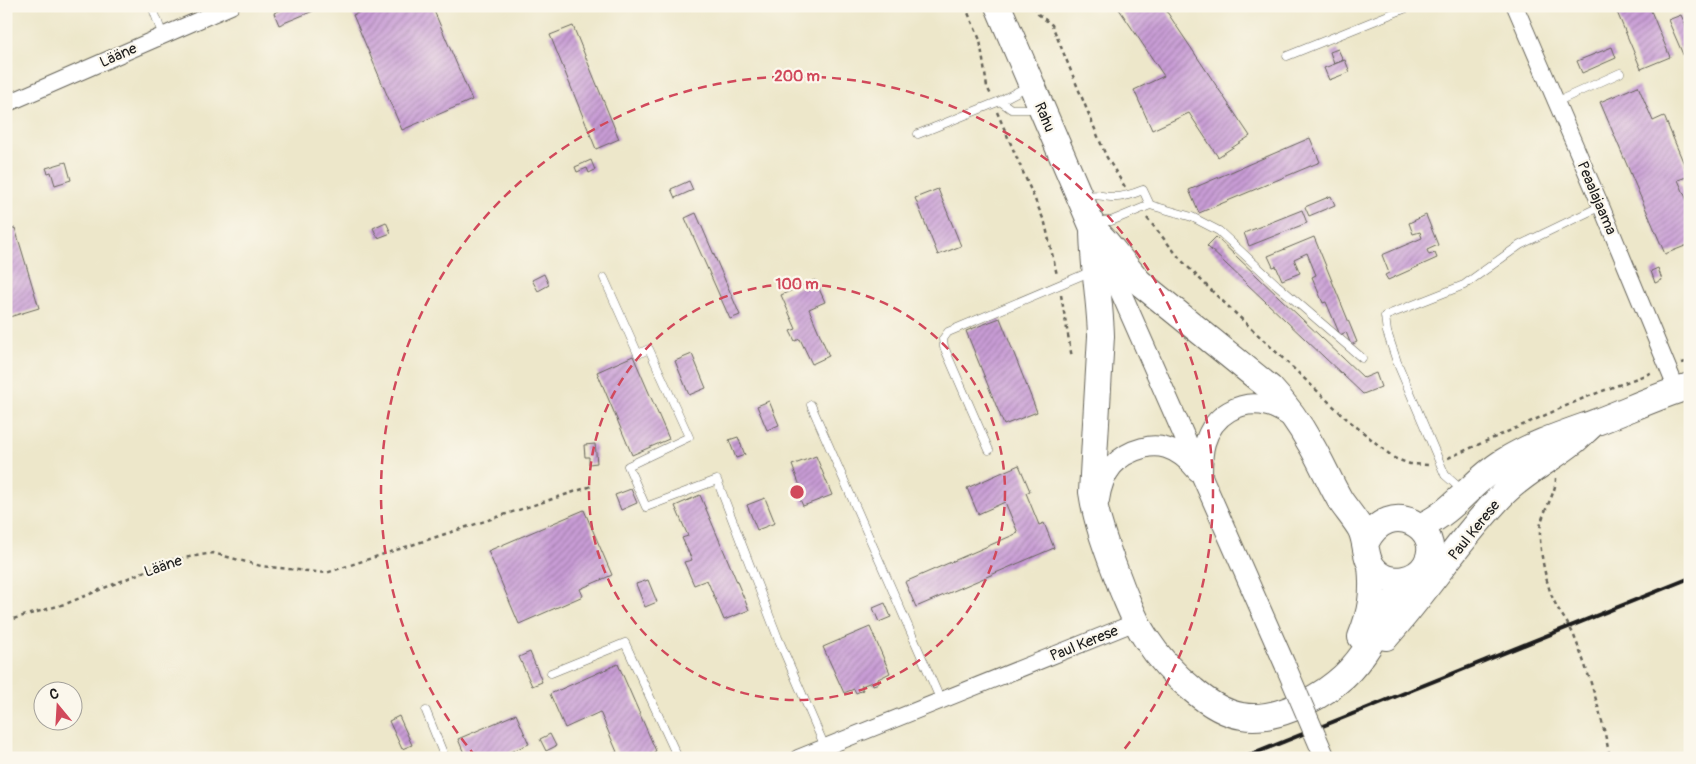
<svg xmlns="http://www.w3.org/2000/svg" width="1696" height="764" font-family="Pangolin,sans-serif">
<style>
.building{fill:url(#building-hatch)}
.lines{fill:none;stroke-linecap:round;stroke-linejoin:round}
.service-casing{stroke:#656359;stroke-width:9}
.minor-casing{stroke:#656359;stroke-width:18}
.tertiary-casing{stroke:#656359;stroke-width:22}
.trunk-casing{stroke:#656359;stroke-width:28}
.path{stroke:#656359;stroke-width:2.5;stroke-dasharray:4 4;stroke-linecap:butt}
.service{stroke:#fff;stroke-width:8}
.minor{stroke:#fff;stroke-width:16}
.tertiary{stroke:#fff;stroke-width:20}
.trunk{stroke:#fff;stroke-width:26}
.rail{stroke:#1c1c1c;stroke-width:4}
.tertiary-bridge-casing{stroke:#656359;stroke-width:22;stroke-linecap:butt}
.tertiary-bridge{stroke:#fff;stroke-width:20}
.ring{fill:none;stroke:#d1495b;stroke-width:2.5;stroke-dasharray:9 6}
.labels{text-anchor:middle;stroke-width:4.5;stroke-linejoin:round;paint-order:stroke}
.street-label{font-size:15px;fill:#1c1c1c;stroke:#fbf7ec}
.centre{fill:#d1495b;stroke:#fbf7ec;stroke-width:2.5}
.ring-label{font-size:15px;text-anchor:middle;font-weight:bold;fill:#d1495b;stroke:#fbf7ec;stroke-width:4.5;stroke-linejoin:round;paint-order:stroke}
</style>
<defs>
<pattern id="building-hatch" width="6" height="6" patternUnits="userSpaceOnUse" patternTransform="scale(1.25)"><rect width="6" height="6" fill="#c89cd5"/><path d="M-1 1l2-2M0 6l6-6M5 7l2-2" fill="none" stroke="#a27eac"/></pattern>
</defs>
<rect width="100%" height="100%" fill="#fbf7ec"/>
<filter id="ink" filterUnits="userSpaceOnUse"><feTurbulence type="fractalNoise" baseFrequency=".02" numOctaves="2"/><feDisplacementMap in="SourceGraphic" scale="10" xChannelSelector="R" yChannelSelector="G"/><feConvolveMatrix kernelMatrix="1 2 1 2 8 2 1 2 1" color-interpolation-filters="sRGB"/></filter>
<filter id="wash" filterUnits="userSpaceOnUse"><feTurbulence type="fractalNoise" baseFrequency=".0096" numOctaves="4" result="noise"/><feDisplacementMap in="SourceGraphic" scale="20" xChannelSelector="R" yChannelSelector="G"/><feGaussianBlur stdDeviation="1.12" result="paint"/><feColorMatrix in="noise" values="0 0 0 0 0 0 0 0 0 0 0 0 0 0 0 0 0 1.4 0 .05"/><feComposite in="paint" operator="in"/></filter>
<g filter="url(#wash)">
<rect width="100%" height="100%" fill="#ede7ca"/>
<g id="blocks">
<!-- building -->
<path class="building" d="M289,6H311L313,11L279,25L274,13Z
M373,6H432L472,100L402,130L353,15Z
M1117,6H1163L1250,136L1218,157L1189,113L1152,130L1134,90L1164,76Z
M1631,6H1649L1670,57L1641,69L1617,12Z
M1681,15L1690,35V78L1685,67L1688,66L1668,20Z
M573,26L619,139L596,149L550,35Z
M1612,47L1616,58L1582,73L1577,61Z
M1338,49L1343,60L1334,64L1330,52Z
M1345,60L1350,72L1329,80L1324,68Z
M1638,86L1653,121L1664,116L1689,176L1678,180L1690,207V244L1665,254L1600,102Z
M1310,138L1320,162L1199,213L1189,190Z
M591,160L595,170L589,173L587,168L577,172L575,167Z
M66,162L71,180L55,185L51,172L48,173L46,168Z
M689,181L693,190L675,198L671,189Z
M938,189L961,246L938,255L915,198Z
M1331,196L1335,205L1309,216L1305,207Z
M1302,210L1307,223L1249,246L1244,233Z
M696,213L740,315L730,319L685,218Z
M1426,215L1438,245L1427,250L1429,255L1435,253L1437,258L1388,280L1385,275L1389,273L1382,255L1422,238L1420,232L1413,234L1409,223Z
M386,222L391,233L378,238L373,228Z
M15,228L39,308L6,318V231Z
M1216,237L1364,378L1376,373L1381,387L1363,394L1207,246Z
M1314,237L1357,342L1351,345L1346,332L1340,335L1326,302L1323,303L1312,277L1316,275L1307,253L1294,259L1300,273L1282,280L1276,266L1273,267L1268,256Z
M1658,268L1662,280L1655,283L1651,271Z
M544,274L549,285L538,291L532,280Z
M815,280L825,302L809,309L829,356L812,364L800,339L795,341L790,331L796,329L781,295Z
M1000,318L1037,412L1004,425L966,331Z
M692,354L706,388L689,395L675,361Z
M633,356L669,439L632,455L597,372Z
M769,401L779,425L767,430L757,406Z
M738,437L745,455L736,458L729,440Z
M595,444L597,463L589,464V457H585L584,445Z
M816,456L832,495L803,506L795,488L800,486L792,465Z
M1019,465L1030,491L1026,493L1039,525L1044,523L1054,548L916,607L905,582L1018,533L1005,502L978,514L967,488Z
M631,489L637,503L621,510L615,495Z
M700,495L749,610L724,620L707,580L694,585L684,562L692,560L682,538L688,536L675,506Z
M765,498L775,523L757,530L747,505Z
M584,510L612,575L580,589L583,596L519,624L488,551Z
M648,580L657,602L645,607L636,584Z
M885,603L891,617L879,622L873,608Z
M870,627L890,673L878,679L879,683L873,685L872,682L861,686L863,690L856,693L854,689L844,693L823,647Z
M530,652L542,682L532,686L519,657Z
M618,664L656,751L646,756L647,758H603L617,752L600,712L565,728L550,694Z
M516,714L529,744L496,758H466L458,739Z
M399,716L412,745L402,749L389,721Z
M550,734L556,746L546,751L540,739Z"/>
</g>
</g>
<g filter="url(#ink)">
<use href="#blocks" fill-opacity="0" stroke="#656359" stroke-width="1"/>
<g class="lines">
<defs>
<path id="service" d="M152,6L163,36
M1287,56L1411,6
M1000,101L1011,109H1037
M1556,102L1620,73
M918,134L1000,101L1028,86
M1083,198C1099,193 1097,196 1111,197C1122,198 1133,194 1143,190L1150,205
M1096,221H1111L1150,205L1192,217L1219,231L1277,285L1362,358
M604,278L638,354L649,349L689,437L628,466L646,507L717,480L778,638L825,747
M811,405L941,701
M989,450L944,347L943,339L948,332L1092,271
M1462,490L1445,475L1437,456L1397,362L1387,332L1385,316L1464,285L1520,245L1601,206
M551,673L625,643L678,758
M426,711L445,758"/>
<path id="minor" d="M1515,6L1601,206L1677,390
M6,104L231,6
M798,758L1136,622"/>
<path id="tertiary" d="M1099,243L1286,667
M1202,474C1202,464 1202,453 1205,443C1213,415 1240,399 1268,406C1277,408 1285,414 1293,418
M1099,500C1103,472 1116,455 1143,448C1150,446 1159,446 1166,448C1179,452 1189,461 1197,471"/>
<path id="trunk" d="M998,6L1093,228C1093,264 1100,300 1101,336L1092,492C1097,526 1110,557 1122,589C1129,605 1135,622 1145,637C1158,657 1174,675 1193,690C1207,702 1223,713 1242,716C1272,722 1314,701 1336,683C1371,656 1384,612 1409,578
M1093,228L1106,242L1139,282L1270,388C1285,404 1299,423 1310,443C1321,461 1329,481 1340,500C1346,509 1354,518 1360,528C1368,542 1363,560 1377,572C1391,585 1416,581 1426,564C1446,529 1389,495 1366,542
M1420,527C1456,510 1472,481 1503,462C1532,444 1563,434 1594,423C1626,411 1657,396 1690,386
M1361,637C1371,612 1374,593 1371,566
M1386,637C1427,591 1461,537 1504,493C1525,472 1552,459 1574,441C1581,435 1587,429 1594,423"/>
</defs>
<!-- service casing -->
<use href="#service" class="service-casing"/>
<!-- minor casing -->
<use href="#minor" class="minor-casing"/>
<!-- tertiary casing -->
<use href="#tertiary" class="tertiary-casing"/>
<!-- trunk casing -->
<use href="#trunk" class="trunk-casing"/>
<!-- path -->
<path class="path" d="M965,6L980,40L987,87L991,95
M1036,6L1038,14L1052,25L1106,156L1125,187
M997,112L1045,223L1057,275
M1147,218L1182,261L1214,293L1347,419L1394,458L1410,464L1429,465
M1061,295L1072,358
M1682,363L1690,361
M1448,458L1584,398L1653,372
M1556,478C1556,496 1540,513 1540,532C1539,549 1547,589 1555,603C1561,615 1569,624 1574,636C1590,676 1602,716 1610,758
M6,621L68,603L172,560L213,553L261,566L326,573L592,486"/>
<!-- service -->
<use href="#service" class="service"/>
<!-- minor -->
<use href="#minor" class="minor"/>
<!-- tertiary -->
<use href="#tertiary" class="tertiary"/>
<!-- trunk -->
<use href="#trunk" class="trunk"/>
<!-- rail -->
<path class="rail" d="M1243,758L1690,578"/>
<defs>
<path id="tertiary-bridge" d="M1286,667L1325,758"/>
</defs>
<!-- tertiary-bridge casing -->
<use href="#tertiary-bridge" class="tertiary-bridge-casing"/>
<!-- tertiary-bridge -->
<use href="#tertiary-bridge" class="tertiary-bridge"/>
</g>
</g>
<!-- distance rings -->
<g class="ring">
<circle cx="797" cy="492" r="208"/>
<path d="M476 757A416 416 0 1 1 1118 757"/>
</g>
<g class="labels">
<!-- street labels -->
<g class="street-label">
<text transform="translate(118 55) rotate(-24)" y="5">Lääne</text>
<text transform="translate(1045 117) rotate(67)" y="5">Rahu</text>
<text transform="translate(1597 198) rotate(67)" y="5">Peaalajaama</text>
<text transform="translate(1474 530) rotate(-51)" y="5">Paul Kerese</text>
<text transform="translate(163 566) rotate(-19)" y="5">Lääne</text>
<text transform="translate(1084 643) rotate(-22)" y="5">Paul Kerese</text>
</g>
</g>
<circle cx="797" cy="492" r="8" class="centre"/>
<g class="ring-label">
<text x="797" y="81">200 m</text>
<text x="797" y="289">100 m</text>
</g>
<!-- margin -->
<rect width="1696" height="764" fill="none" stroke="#fbf7ec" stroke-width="25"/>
<!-- north arrow -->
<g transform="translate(58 706) rotate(342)"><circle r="24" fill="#fbf7ec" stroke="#a29f99"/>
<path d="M0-4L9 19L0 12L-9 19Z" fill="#d1495b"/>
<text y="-8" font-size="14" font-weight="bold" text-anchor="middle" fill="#1c1c1c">С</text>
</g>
</svg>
